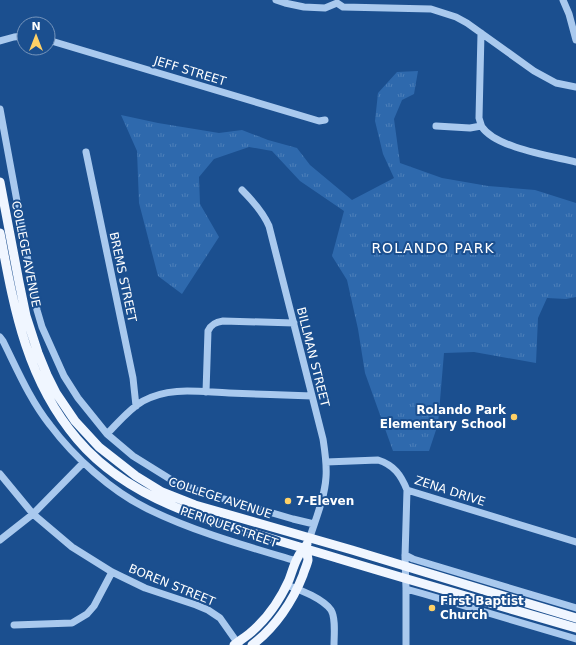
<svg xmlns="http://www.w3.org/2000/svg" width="576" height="645" font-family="'DejaVu Sans',sans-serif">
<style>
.grass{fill:url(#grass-tufts)}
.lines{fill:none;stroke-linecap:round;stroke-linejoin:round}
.minor{stroke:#a9c9ee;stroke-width:7}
.major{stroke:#f0f6ff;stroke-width:9}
.poi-dot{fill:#ffd166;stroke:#1b4f8f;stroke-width:1.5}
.labels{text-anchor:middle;stroke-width:4;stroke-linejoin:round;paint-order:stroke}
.street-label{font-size:12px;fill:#fff;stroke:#1b4f8f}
.poi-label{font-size:12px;font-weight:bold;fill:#fff;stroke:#1b4f8f;text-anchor:start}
.quarter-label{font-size:14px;letter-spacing:1px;fill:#fff;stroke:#1b4f8f}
</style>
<defs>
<pattern id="grass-tufts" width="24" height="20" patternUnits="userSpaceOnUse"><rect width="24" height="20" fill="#2e69ad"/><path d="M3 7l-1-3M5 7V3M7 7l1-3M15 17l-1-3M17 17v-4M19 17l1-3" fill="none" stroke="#4d80b9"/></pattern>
</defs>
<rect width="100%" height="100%" fill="#1b4f8f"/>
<!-- grass -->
<path class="grass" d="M418,71L414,94L402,100L394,119L400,163L442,178L488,186L535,190L576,203V297L566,299L547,298L538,318L536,363L474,352L444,353L438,424L429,451H393L365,373L358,329L347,280L332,256L344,211L300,181L272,151L249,147L214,159L199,177L200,204L219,237L182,294L158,276L139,203L137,151L121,115L158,123L219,133L242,130L268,140L297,148L310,165L352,200L394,178L383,154L375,121L378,93L397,72Z"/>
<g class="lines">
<!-- minor -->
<path class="minor" d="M276,0L285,3L304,7L325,8L337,3
M563,0L569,14L576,40
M337,3L343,7L431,9L456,17L467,23L534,71L556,83L576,87
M481,33L479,118C480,121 481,125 482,127C496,148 552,156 576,162
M48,40L319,121L325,120
M0,41L14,37L24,36
M0,109L37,310L42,327L64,376L78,398L107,434L133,456L170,479L200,492L293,519L314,524
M436,126L470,128L481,126
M86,152L133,378L136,406
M242,190C253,201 263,212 269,226L323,439C325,452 327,464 326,477C325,497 316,518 310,537
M0,337L3,341C17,369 30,400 50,425C74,457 111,491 148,509C195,532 246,546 296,561
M206,392L208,331C211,324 216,322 223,321L294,323
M107,434C118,423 129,409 143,401C170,386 200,392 229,393C257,394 284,395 312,396
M326,462L378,460C394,465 401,475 407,490L576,542
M0,474L33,514L72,547L112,572L145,588L196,605L208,610L220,618L239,645
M0,540L33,514L83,463
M405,555L413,559L576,608
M287,585C300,590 322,598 331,610C336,618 334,636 334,645
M406,589L424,594L576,639
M14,625L72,623L87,614L94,606L112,572
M406,645V589L405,557L407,490"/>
<!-- major -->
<path class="major" d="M0,182L19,282L26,316L38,353L47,375L56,393L75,421L99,447L136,476L162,492L195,505L352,550L576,618
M0,233C14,308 26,379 77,439C108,476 153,500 198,516C214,523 232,527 249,532C276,540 303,548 330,556C412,581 494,604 576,628
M234,645C239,641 244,638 249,634C266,620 280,600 289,580C292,572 294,564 298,557C300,552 305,549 307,544
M252,645C275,628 293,601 303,575C304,571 307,565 308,560C308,557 306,552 305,549"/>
</g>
<!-- markers -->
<g class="poi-dot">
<circle cx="514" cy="417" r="4"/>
<circle cx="288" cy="501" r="4"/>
<circle cx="432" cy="608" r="4"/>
</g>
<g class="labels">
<!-- street labels -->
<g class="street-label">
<text transform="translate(190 71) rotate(17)" y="4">JEFF STREET</text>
<text transform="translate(26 254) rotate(79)" y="4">COLLEGE AVENUE</text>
<text transform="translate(123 277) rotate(78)" y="4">BREMS STREET</text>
<text transform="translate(313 357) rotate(76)" y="4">BILLMAN STREET</text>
<text transform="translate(450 491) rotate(18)" y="4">ZENA DRIVE</text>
<text transform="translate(220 498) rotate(18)" y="4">COLLEGE AVENUE</text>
<text transform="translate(229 527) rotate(19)" y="4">PERIQUE STREET</text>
<text transform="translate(172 585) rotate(22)" y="4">BOREN STREET</text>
</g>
<!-- poi labels -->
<g class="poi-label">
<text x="506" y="414" text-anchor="end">Rolando Park<tspan x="506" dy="14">Elementary School</tspan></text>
<text x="296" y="505">7-Eleven</text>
<text x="440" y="605">First Baptist<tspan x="440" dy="14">Church</tspan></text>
</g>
<!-- quarter labels -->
<g class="quarter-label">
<text x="433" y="253">ROLANDO PARK</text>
</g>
</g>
<!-- north arrow -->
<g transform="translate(36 36)"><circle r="19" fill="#1b4f8f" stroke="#7695bc"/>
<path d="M0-3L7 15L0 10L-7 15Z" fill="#ffd166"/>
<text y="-6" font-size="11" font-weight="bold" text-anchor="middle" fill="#ffffff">N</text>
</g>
</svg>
